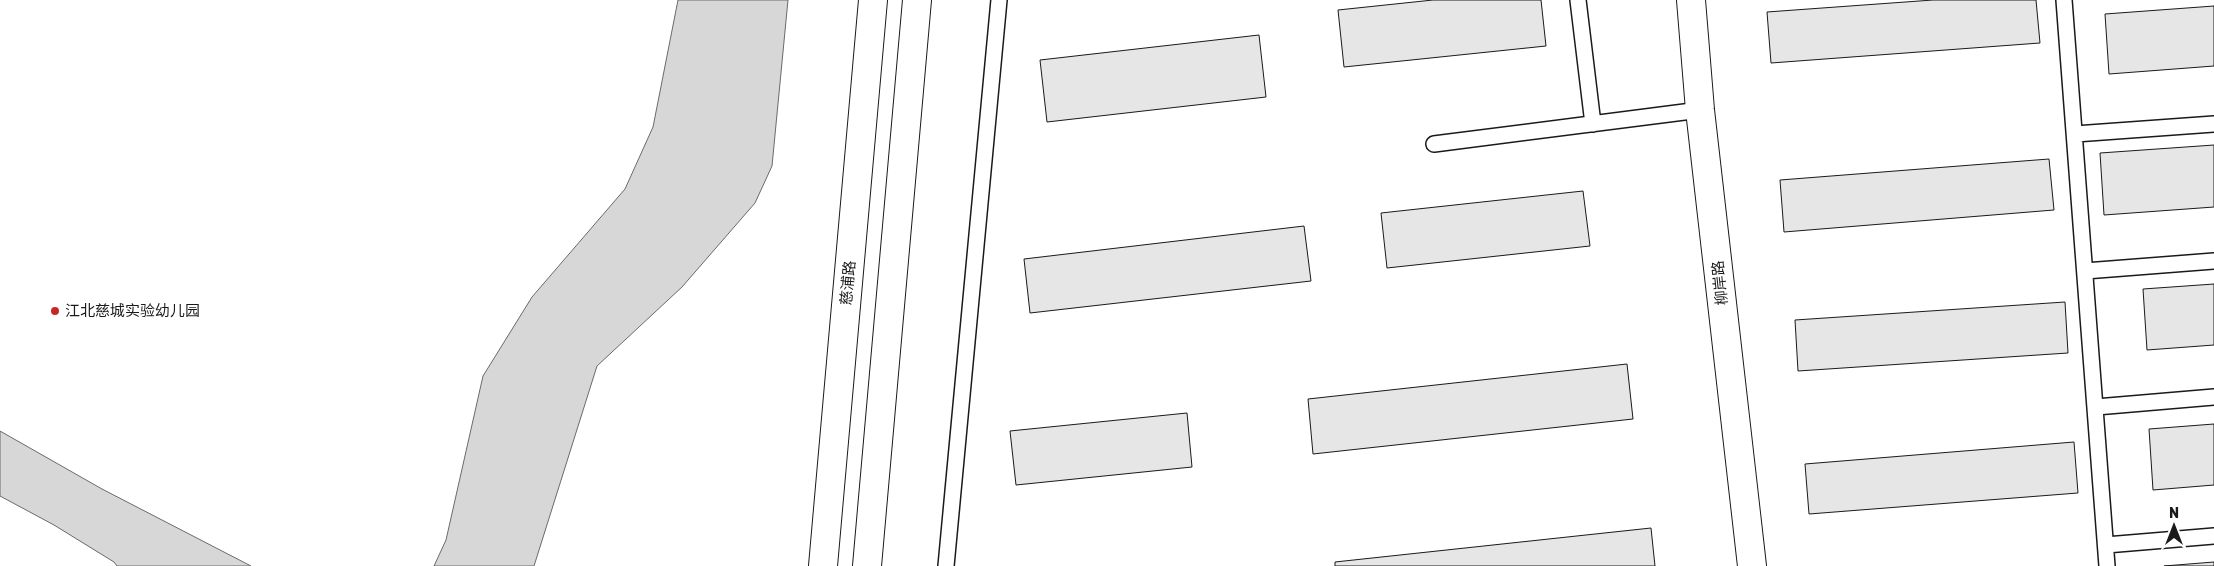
<svg xmlns="http://www.w3.org/2000/svg" width="2214" height="566" font-family="Rubik,'Noto Sans SC',sans-serif">
<style>
.water{fill:#d7d7d7;stroke:#6a6a6a}
.building{fill:#e6e6e6;stroke:#1a1a1a}
.lines{fill:none;stroke-linecap:round;stroke-linejoin:round}
.service-casing{stroke:#1a1a1a;stroke-width:18}
.minor-casing{stroke:#1a1a1a;stroke-width:30}
.tertiary-casing{stroke:#1a1a1a;stroke-width:30}
.service{stroke:#fff;stroke-width:15}
.minor{stroke:#fff;stroke-width:28}
.tertiary{stroke:#fff;stroke-width:28}
.poi-dot{fill:#c62828;stroke:#fff;stroke-width:2}
.labels{text-anchor:middle;stroke-width:4;stroke-linejoin:round;paint-order:stroke}
.street-label{font-size:15px;fill:#1a1a1a;stroke:#fff}
.poi-label{font-size:15px;fill:#1a1a1a;stroke:#fff;text-anchor:start}
</style>
<rect width="100%" height="100%" fill="#fff"/>
<!-- water -->
<path class="water" d="M678,0H788L772,166L755,203L682,287L597,366L534,566H434L446,540L483,376L532,297L625,189L653,127Z
M0,431L102,489L251,566H117L114,562L54,525L0,496Z"/>
<!-- building -->
<path class="building" d="M1433,0H1541L1546,46L1344,67L1338,10Z
M1933,0H2036L2040,43L1771,63L1767,12Z
M2214,6V66L2109,74L2105,14Z
M1259,35L1266,97L1047,122L1040,60Z
M2214,145V207L2104,215L2100,153Z
M2049,159L2054,210L1784,232L1780,180Z
M1583,191L1590,246L1387,268L1381,213Z
M1304,226L1311,281L1030,313L1024,259Z
M2214,284V345L2147,350L2143,289Z
M2065,302L2068,353L1798,371L1795,320Z
M1627,364L1633,419L1313,454L1308,399Z
M1187,413L1192,467L1016,485L1010,431Z
M2214,424V485L2153,490L2149,429Z
M2074,442L2078,493L1809,514L1805,464Z
M1651,528L1655,566H1335V562Z
M2214,562V566H2164Z"/>
<g class="lines">
<defs>
<path id="service" d="M1578,0L1593,124
M2064,0L2107,566
M2075,134L2214,124
M1434,144L1700,110
M2085,271L2214,261
M2096,407L2214,397
M2106,545L2214,536
M946,566L999,0"/>
<path id="minor" d="M1691,0L1700,110L1752,566"/>
<path id="tertiary" d="M823,566L873,0
M867,566L917,0"/>
</defs>
<!-- service casing -->
<use href="#service" class="service-casing"/>
<!-- minor casing -->
<use href="#minor" class="minor-casing"/>
<!-- tertiary casing -->
<use href="#tertiary" class="tertiary-casing"/>
<!-- service -->
<use href="#service" class="service"/>
<!-- minor -->
<use href="#minor" class="minor"/>
<!-- tertiary -->
<use href="#tertiary" class="tertiary"/>
</g>
<!-- markers -->
<circle class="poi-dot" cx="55" cy="311" r="5"/>
<g class="labels">
<!-- street labels -->
<g class="street-label">
<text transform="translate(848 283) rotate(-85)" y="5">慈浦路</text>
<text transform="translate(1720 283) rotate(-96)" y="5">柳岸路</text>
</g>
<!-- poi labels -->
<g class="poi-label">
<text x="65" y="316">江北慈城实验幼儿园</text>
</g>
</g>
<!-- north arrow -->
<g transform="translate(2174 526)" stroke="#ffffff" stroke-width="4" paint-order="stroke">
<path d="M0-4L9 19L0 12L-9 19Z" fill="#1a1a1a"/>
<text y="-8" font-size="14" font-weight="bold" text-anchor="middle" fill="#1a1a1a">N</text>
</g>
</svg>
